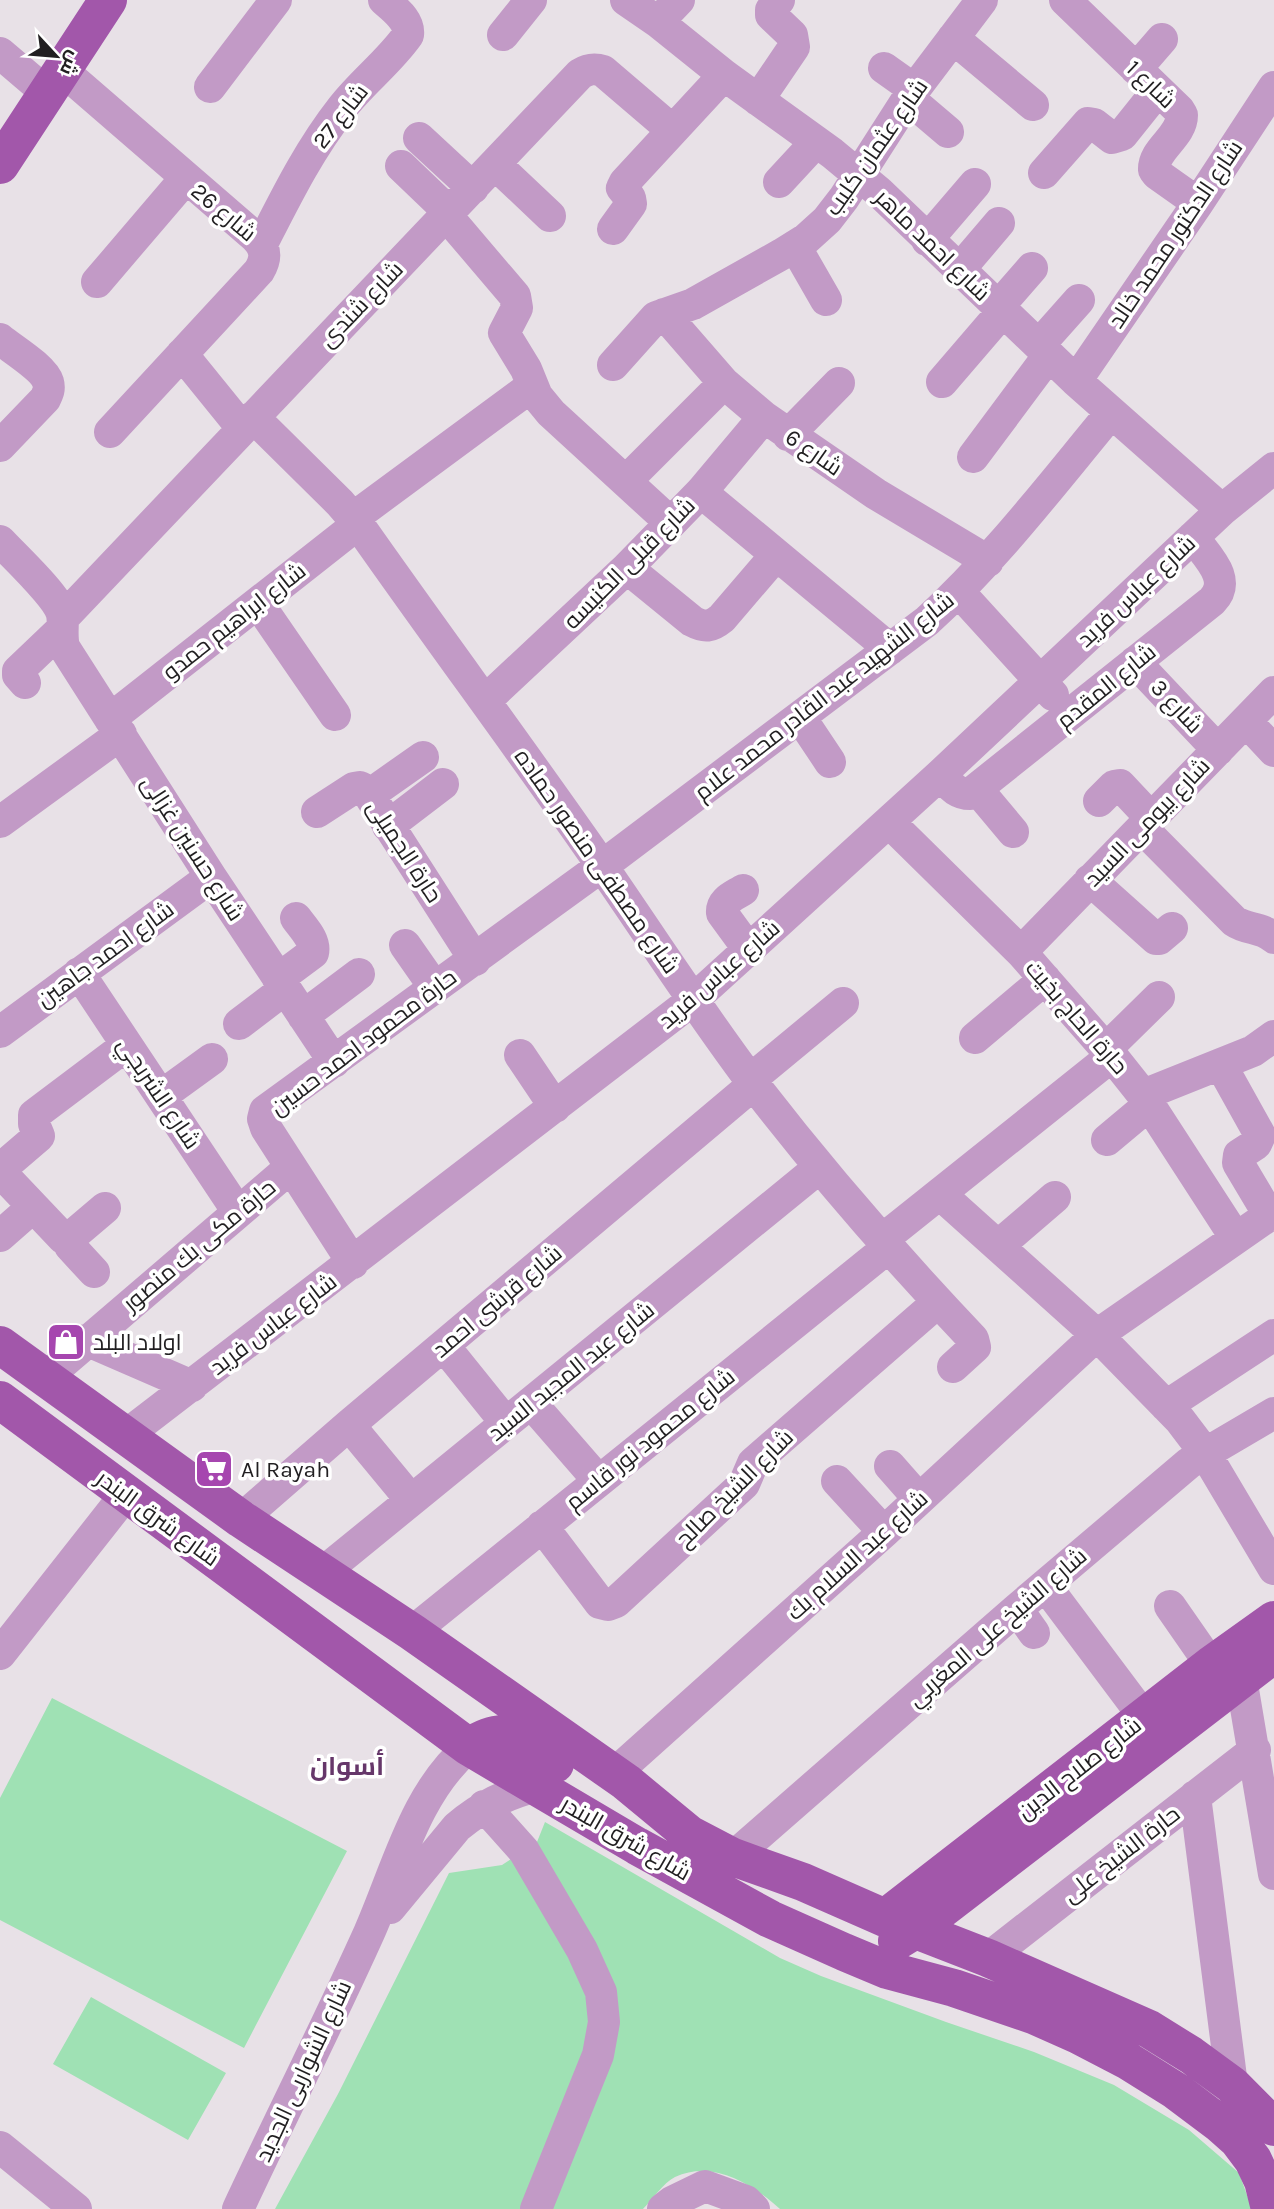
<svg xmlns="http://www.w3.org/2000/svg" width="1274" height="2209" font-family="Karla,Cairo,sans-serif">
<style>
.green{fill:#9fe1b4}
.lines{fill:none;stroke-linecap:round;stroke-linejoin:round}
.minor{stroke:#c29ac6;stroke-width:32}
.major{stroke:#a257aa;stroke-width:38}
.labels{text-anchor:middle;stroke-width:7;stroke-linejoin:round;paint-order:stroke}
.street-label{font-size:23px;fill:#211f21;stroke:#fff}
.poi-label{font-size:23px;fill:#211f21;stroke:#fff;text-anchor:start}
.quarter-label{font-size:26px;font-weight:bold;fill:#66376a;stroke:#fff}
</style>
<rect width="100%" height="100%" fill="#e8e1e7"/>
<!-- green -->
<path class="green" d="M52,1698L347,1851L244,2048L0,1920V1798Z
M545,1822L780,1958L821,1976L946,2022L1034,2052L1114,2085L1189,2130L1239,2173L1252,2209H780C752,2184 713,2159 675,2177C663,2183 652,2200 643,2209H275L338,2094L449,1873L502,1865L537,1842Z
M91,1997L226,2073L188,2140L53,2064Z"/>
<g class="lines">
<!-- minor -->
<path class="minor" d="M626,0L658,22L724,75L832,153L879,192L1076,381L1222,510
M1065,0L1179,110L1182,115C1182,137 1153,149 1154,170L1157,174L1198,203
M658,22L679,0
M503,35L531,0
M953,38L1033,105
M0,53L47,93
M884,68L915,90
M1136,69L1162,39
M62,70L255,237C266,248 267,258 259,271L110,432
M210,87L276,0
M908,98L948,132
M758,100L794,47L792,35L771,15V10L779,0
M419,138L473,188
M495,164L550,216
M401,166L449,212
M1044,173L1088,123L1094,124L1112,138L1122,135L1158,90
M779,182L816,142
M446,215L515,296L517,308L504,333L526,369L537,396L551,413L671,523
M613,229L631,204L630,198L622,188L625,182L724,75
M927,240L975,184
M262,244C286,197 309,150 342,108C362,82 389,62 408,35C410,20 395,10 384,0
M795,246L826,300
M959,270L999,223
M97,282L185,179
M998,307L1032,268
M664,314L724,383L764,417L876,494L988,561
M0,339C12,349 44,368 48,382C50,389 48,393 45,399L0,446
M1039,345L1079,300
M182,354L242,428
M613,365L656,317L693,304L782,254L806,239L827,220L844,198L908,98L982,0
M1076,381L1198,203L1274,87
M942,382L1003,311
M253,417L340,503L358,524C433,631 511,736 586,843C643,924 695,1007 755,1086C823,1174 897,1259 973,1339L975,1347L953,1367
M788,435L839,383
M973,457L1049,355
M626,481L724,383
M701,492L890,649
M353,518L532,386
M0,541C14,556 57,596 62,614C64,625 61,636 64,647L211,877L334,1062
M627,568L692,621C705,628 711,627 722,618L776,555
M959,592L1053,695
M258,603L335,715
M63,618L580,74C588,69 594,68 603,71L672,130
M1135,662L1218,750
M25,683L18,675V671L62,629
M486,700L627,568L701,492L764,417
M800,717L830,762
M110,719L358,524
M1246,721L1274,751
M940,775C950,785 956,794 970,794L1212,601C1233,579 1207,557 1193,537
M977,789L1013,832
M369,795L423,757
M1099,801L1114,786L1120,785L1151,818
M317,812L354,788L360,787L366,790L475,960
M0,822L121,734
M889,822L1021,952L1112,1056L1143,1095L1235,1237
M388,826L443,784
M1142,828L1234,921C1247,930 1262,927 1274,938
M1090,880L1156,939H1159L1172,928
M743,890C734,896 721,900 722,913L749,950
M405,945L435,988
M1021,952L1274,692
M79,973L238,1212
M278,979L313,953C316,940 303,928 296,918
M303,1016L359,974
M239,1024L285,989
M0,1032L211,877
M975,1038L1045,979
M1106,1049L1159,997
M520,1055L555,1107
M1221,1065L1260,1135L1256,1144L1239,1155L1238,1163L1269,1215
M751,1079L843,1003
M1143,1095L1253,1051L1274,1036
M161,1096L212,1059
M1107,1140L1150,1104
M940,1194L1097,1335L1180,1420L1205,1453L1274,1569
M105,1208L72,1236L63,1238L7,1179L3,1173L4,1166L39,1136L34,1124V1115L127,1045
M0,1236L33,1207
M67,1238L70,1246L94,1272
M883,1239L1112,1056
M998,1246L1055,1197
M353,1263L266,1128L263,1119L265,1111L602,866L927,621C996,558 1052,484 1111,413
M86,1340L192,1386
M444,1346L506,1423
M45,1378L290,1168
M531,1403L598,1480
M1166,1406L1274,1335
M349,1425L411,1500
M125,1436L693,1000L940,775L1222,510L1274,468
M890,1466L919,1499
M837,1481L884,1532
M241,1519L349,1425L754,1084
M542,1526L600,1603L608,1605L616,1602L744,1484L753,1463L938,1302
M321,1574L820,1167
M1045,1585L1144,1717
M1170,1606L1211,1665
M1017,1609L1034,1633
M412,1632L890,1246
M0,1654L126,1494
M1241,1678L1274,1874
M614,1774L884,1532L1097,1335L1274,1212
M1195,1796L1232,2085
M484,1806L524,1851L582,1950L601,1992L604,2022L598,2055L536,2209
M733,1857L1017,1609L1189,1463L1274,1413
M390,1908L457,1827C482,1806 506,1794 537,1786
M988,1958L1255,1750
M0,2147L76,2209
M238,2209C281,2117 327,2026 369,1933C397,1870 415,1792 469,1747
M663,2209L672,2202L705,2186L746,2201L754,2209"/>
<!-- major -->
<path class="major" d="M0,165L108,0
M0,1345L241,1519L412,1632L626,1782L689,1834L733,1857L803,1882L885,1918L988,1958L1149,2029L1191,2055L1232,2085L1274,2127
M0,1400L469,1747L637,1846L770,1919L844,1952L887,1970L954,1988L1033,2015L1078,2035L1128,2061L1176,2091L1220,2124L1238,2140L1253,2160L1263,2181L1270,2209
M469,1747C509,1720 520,1741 555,1764
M885,1918L1211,1665L1274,1620
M897,1941L915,1930L1274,1654"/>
</g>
<!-- icons -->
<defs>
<symbol id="shop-square" viewBox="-11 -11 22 22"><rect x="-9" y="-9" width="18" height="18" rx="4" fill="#a646af" stroke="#fff"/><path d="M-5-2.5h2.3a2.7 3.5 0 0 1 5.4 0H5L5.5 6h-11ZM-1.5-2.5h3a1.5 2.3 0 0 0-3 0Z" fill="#fff"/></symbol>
<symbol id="supermarket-square" viewBox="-11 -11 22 22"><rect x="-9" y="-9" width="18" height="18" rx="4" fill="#a646af" stroke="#fff"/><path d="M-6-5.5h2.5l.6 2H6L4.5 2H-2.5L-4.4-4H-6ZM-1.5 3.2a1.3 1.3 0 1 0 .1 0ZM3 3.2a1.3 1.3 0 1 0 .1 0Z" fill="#fff"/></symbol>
</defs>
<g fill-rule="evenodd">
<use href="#shop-square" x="44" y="1320" width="44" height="44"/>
<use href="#supermarket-square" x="192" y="1447" width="44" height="44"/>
</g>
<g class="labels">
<!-- street labels -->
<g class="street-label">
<text transform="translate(1151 84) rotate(44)" y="8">شارع 1</text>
<text transform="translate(340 116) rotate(-52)" y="8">شارع 27</text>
<text transform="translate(876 147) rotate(-55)" y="8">شارع عثمان كليب</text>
<text transform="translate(224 212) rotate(40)" y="8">شارع 26</text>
<text transform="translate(1175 234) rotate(-56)" y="8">شارع الدكتور محمد خالد</text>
<text transform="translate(933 245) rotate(44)" y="8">شارع احمد ماهر</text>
<text transform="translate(361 304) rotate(-46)" y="8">شارع شندى</text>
<text transform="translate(814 452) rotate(35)" y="8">شارع 6</text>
<text transform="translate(629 563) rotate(-45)" y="8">شارع قبلى الكنيسه</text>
<text transform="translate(1136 591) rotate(-43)" y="8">شارع عباس فريد</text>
<text transform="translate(234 621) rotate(-38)" y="8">شارع ابراهيم حمدو</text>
<text transform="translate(1106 686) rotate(-39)" y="8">شارع المقدم</text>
<text transform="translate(824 696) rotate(-38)" y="8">شارع الشهيد عبد القادر محمد علام</text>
<text transform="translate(1177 706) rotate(47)" y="8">شارع 3</text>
<text transform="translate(1147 822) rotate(-46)" y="8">شارع بيومى السيد</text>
<text transform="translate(193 848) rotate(57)" y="8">شارع حسنين غزالى</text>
<text transform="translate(405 851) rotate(57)" y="8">حارة الجميلى</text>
<text transform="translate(597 861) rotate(55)" y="8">شارع مصطفى منصور حماده</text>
<text transform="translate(105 954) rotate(-36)" y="8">شارع احمد جاهين</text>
<text transform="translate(719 974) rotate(-41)" y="8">شارع عباس فريد</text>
<text transform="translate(1077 1017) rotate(49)" y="8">حارة الحاج بخيت</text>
<text transform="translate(363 1042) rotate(-37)" y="8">حارة محمود احمد حسين</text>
<text transform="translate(159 1093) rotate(56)" y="8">شارع الشربجي</text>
<text transform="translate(199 1245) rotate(-40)" y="8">حارة مكى بك منصور</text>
<text transform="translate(497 1301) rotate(-40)" y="8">شارع قرشى احمد</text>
<text transform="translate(273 1324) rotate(-37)" y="8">شارع عباس فريد</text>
<text transform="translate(571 1371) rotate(-39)" y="8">شارع عبد المجيد السيد</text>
<text transform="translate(650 1439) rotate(-39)" y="8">شارع محمود نور قاسم</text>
<text transform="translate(734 1488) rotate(-45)" y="8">شارع الشيخ صالح</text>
<text transform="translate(158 1518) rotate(36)" y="8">شارع شرق البندر</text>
<text transform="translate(857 1555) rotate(-42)" y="8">شارع عبد السلام بك</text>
<text transform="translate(997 1627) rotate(-41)" y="8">شارع الشيخ على المغربي</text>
<text transform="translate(1079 1768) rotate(-38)" y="8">شارع صلاح الدين</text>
<text transform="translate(626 1838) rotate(30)" y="8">شارع شرق البندر</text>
<text transform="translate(1121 1854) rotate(-38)" y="8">حارة الشيخ على</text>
<text transform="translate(303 2071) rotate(-65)" y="8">شارع الشواربى الجديد</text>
</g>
<!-- poi labels -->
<g class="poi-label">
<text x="93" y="1350">اولاد البلد</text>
<text x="241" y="1477">Al Rayah</text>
</g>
<!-- quarter labels -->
<g class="quarter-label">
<text x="347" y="1775">أسوان</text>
</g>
</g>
<!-- north arrow -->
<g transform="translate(56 56) rotate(116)" stroke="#ffffff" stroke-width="5" paint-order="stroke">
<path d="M0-5L12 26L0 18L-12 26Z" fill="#211f21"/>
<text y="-10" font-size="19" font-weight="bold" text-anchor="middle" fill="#211f21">ش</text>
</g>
</svg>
